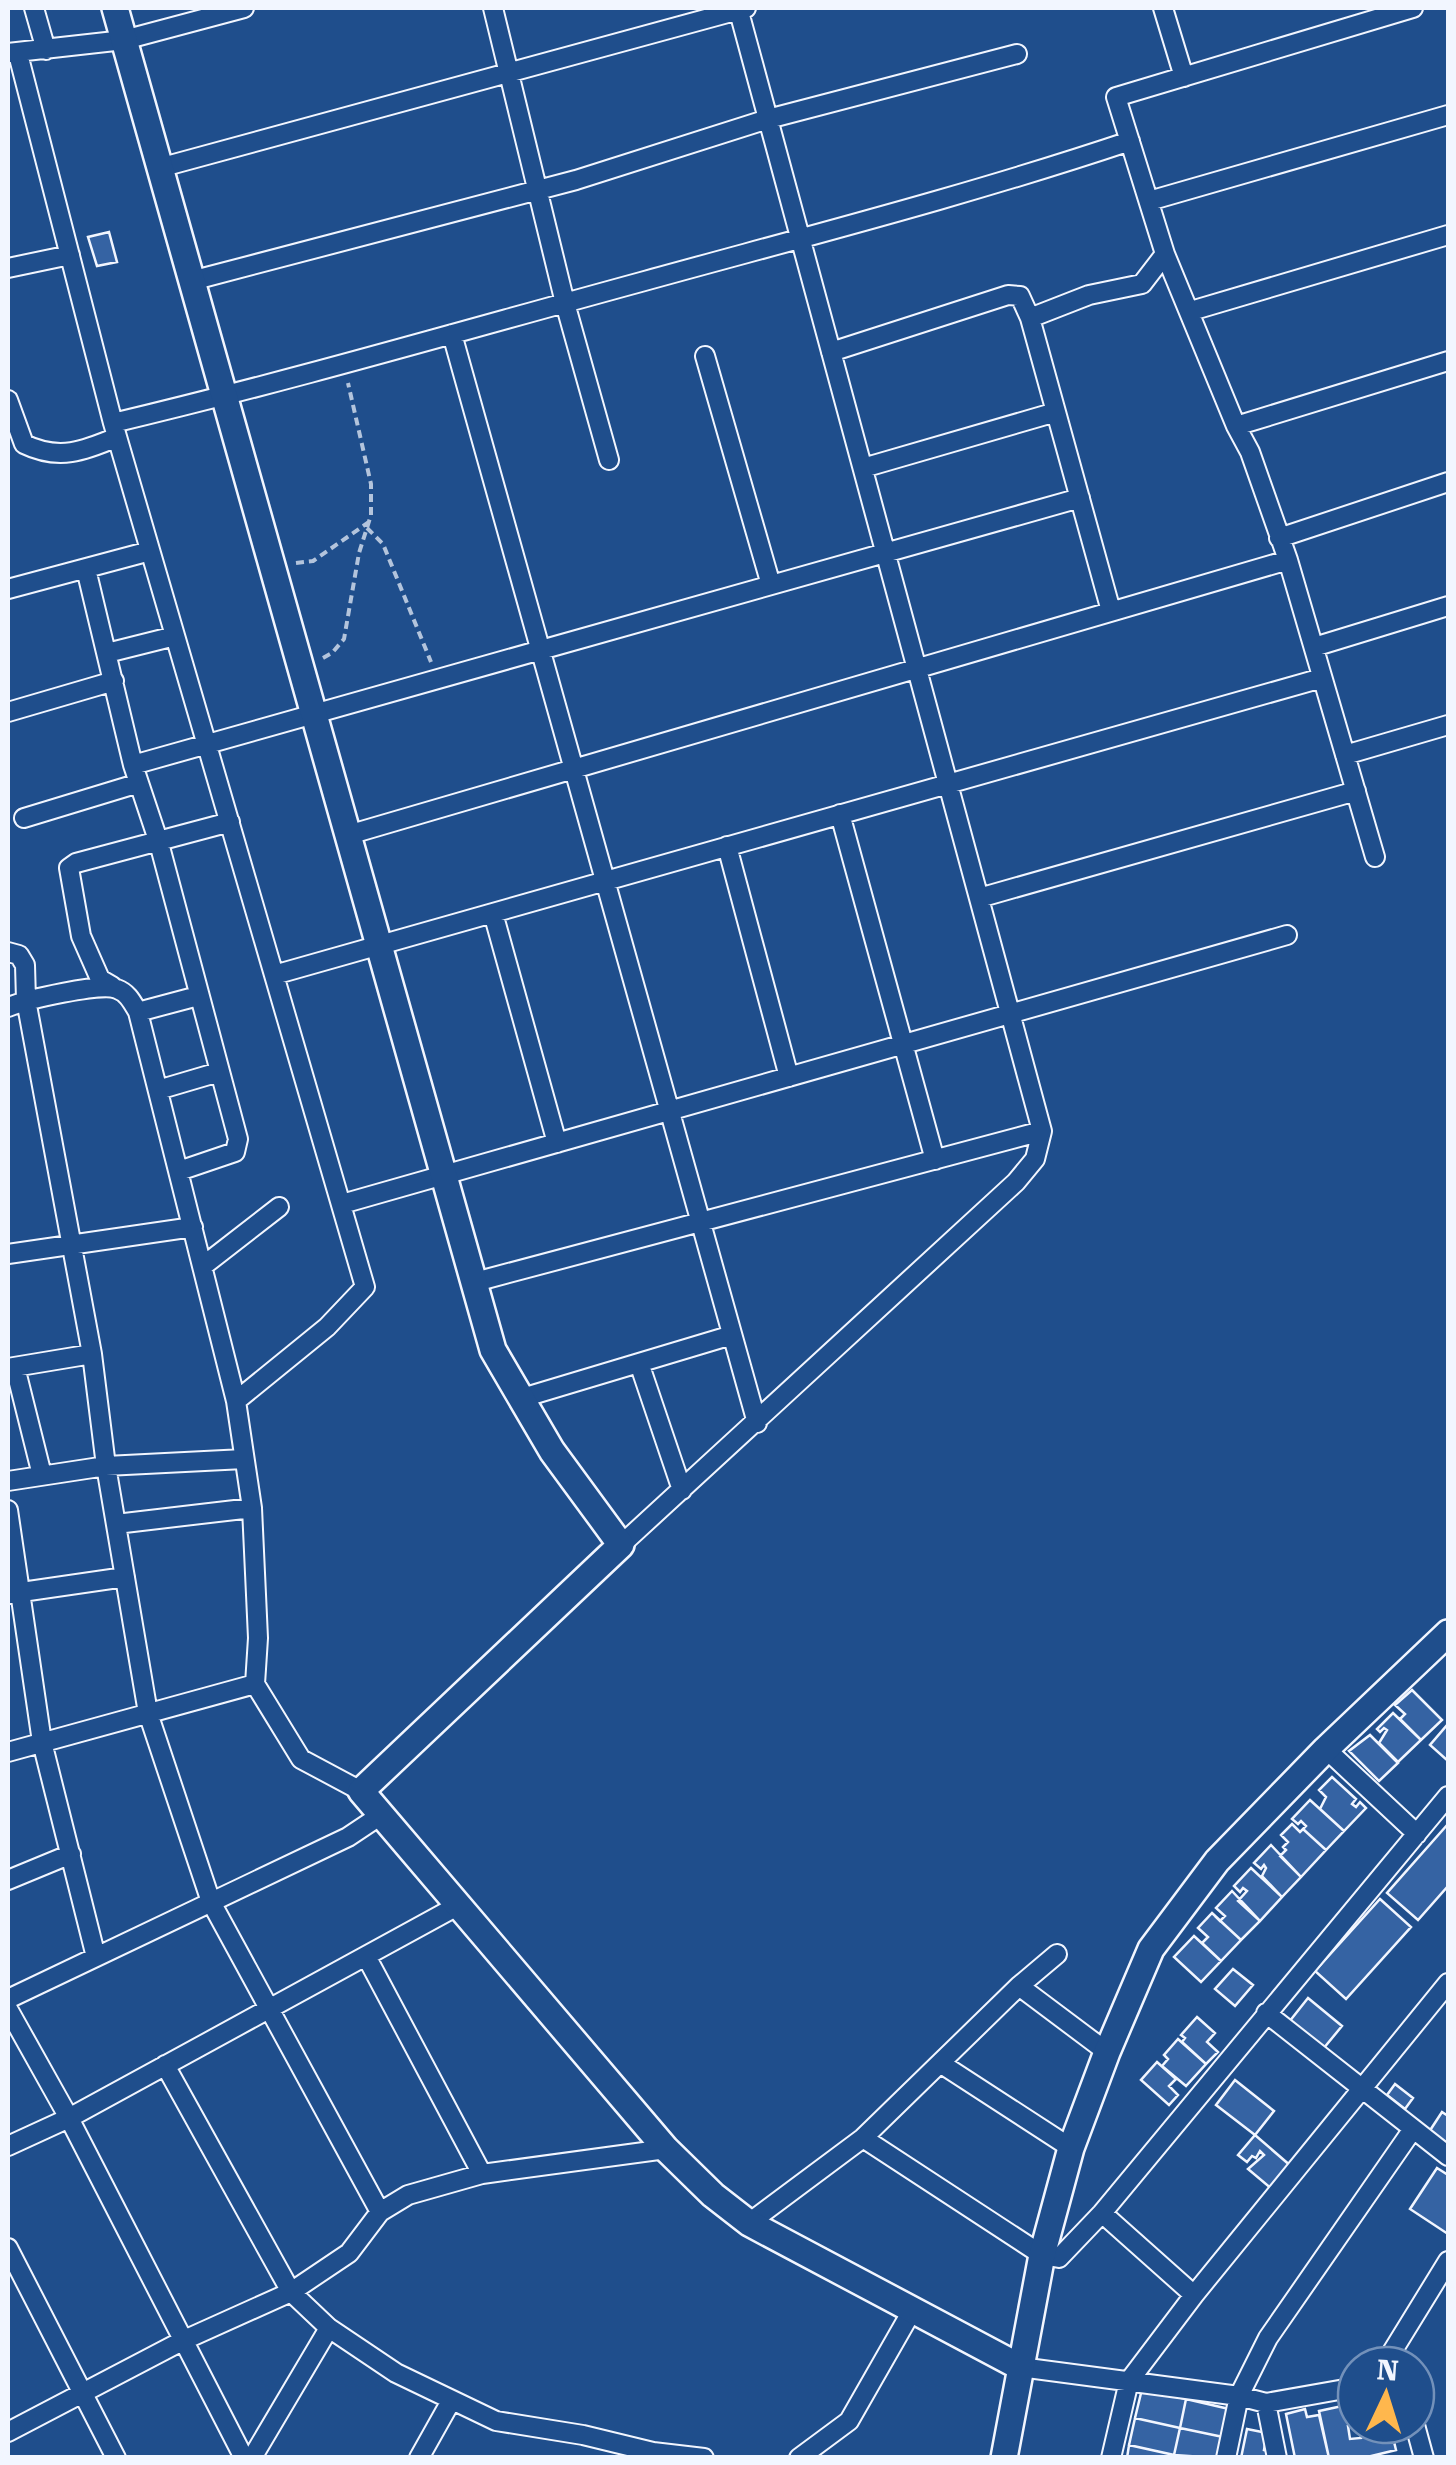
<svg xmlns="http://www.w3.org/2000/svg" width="1456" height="2465" font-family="'Roboto Serif',serif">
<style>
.building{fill:#3563a3;stroke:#f2f6ff;stroke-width:2.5}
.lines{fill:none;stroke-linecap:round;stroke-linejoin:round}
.street-casing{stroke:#f2f6ff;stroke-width:22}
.secondary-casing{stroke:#f2f6ff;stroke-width:30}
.path{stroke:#b3c4dc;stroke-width:4;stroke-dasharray:8 5;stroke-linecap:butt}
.street{stroke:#1f4e8c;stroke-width:18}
.secondary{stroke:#1f4e8c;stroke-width:25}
</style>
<rect width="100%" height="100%" fill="#1f4e8c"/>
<!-- building -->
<path class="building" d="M109,232L117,262L97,266L88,237Z
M1412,1690L1442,1720L1421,1740L1400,1719L1405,1714L1395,1705Z
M1393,1713L1421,1740L1398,1762L1379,1743L1387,1730L1384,1728L1380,1732L1377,1729Z
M1448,1724V1761L1430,1745Z
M1370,1735L1398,1763L1379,1781L1349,1751Z
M1332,1777L1356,1799L1352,1804L1356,1807L1360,1802L1366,1808L1344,1831L1320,1809L1326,1797L1319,1790Z
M1310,1800L1344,1831L1326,1850L1303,1829L1306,1826L1301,1821L1298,1824L1292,1819Z
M1292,1824L1300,1832L1303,1829L1326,1850L1301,1877L1280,1856L1286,1850L1283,1847L1288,1842L1281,1835Z
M1448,1824V1886L1418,1920L1387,1893Z
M1271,1845L1301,1877L1282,1897L1262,1876L1266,1868L1264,1865L1261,1869L1254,1863Z
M1251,1868L1282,1897L1260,1921L1238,1901L1247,1891L1243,1888L1240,1892L1234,1886Z
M1232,1891L1260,1921L1241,1940L1215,1916L1220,1921L1225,1916L1216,1908Z
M1380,1899L1411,1927L1346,1999L1315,1971Z
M1212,1913L1241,1940L1221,1961L1202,1943L1208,1937L1198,1928Z
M1194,1936L1221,1961L1201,1982L1174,1957Z
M1233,1969L1253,1985L1235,2006L1215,1989Z
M1308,1998L1342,2026L1323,2049L1289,2022Z
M1197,2017L1215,2033L1207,2042L1218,2052L1206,2064L1182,2042L1185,2038L1181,2035Z
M1178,2039L1206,2064L1186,2086L1162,2066L1168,2059L1164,2055Z
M1157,2062L1176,2079L1169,2086L1178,2095L1169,2105L1141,2080Z
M1235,2080L1274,2111L1255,2135L1216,2105Z
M1395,2084L1413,2098L1405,2109L1387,2095Z
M1442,2112L1448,2116V2149L1427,2135Z
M1255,2135L1292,2167L1273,2190L1248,2169L1264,2155L1260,2151L1256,2158L1252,2156L1247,2162L1238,2155Z
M1437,2168L1448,2175V2234L1410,2209Z
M1142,2389L1186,2399L1180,2428L1135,2418Z
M1186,2399L1229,2409L1223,2437L1180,2428Z
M1356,2403V2425L1348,2426L1350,2439L1361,2438L1359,2425H1378V2434H1386L1387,2425H1390L1396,2450L1363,2458H1329L1319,2411Z
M1305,2409L1307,2417L1319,2415L1329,2458H1295L1286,2414Z
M1135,2418L1180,2428L1174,2455L1129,2445Z
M1180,2428L1223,2437L1218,2458L1174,2455Z
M1247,2429L1267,2433L1264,2450L1273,2452L1272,2458H1241Z
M1129,2445L1174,2455L1173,2458H1127Z"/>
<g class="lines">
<defs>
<path id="street" d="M34,8L46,50
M493,8L565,303L609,460
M1163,8L1184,77
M8,53L124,40L244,8
M18,54L113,423L365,1287L327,1327L236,1401
M159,168L746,8
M1149,201L1448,115
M8,268L70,255
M191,281L576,180L768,119L1017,54
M1191,311L1448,235
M1030,318L1089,295L1142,284L1165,254
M452,334L757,1423
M831,352L1008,295L1020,296L1030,318L1111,611
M705,356L771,585
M8,400L24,444C59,461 84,451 117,437
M113,423C290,381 465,330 641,282C804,237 969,195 1130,141
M1236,426L1448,361
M863,468L1056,412
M1279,538L1448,482
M86,569L133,765L159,843L238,1139L235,1152L179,1171
M8,589L150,551
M1314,647L1448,606
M107,653L175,636
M8,712L114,681
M1345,755L1448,725
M133,765L1080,498
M840,814L935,1160
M24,818L139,783
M348,835L1288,560
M727,846L789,1077
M1375,857L1288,560L1250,452L1236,426L1165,254L1116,97L1413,8
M979,898L1356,791
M493,913L557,1143
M8,952L19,955L25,965L26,1000L92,1354L106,1466L148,1713L211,1902L380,2212
M274,975L1322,678
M112,986L100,979L81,936L69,868L76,863L230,822
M8,1007C26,1000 101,982 117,989C128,993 132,1002 138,1012L236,1401L252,1508L258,1638L255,1684L301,1759L361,1791
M138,1012L198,996
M158,1090L219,1072
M342,1204L1287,935
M8,1254L193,1227
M203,1266L279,1207
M475,1282L1042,1131
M639,1363L682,1490
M15,1367L42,1475
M8,1368L92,1354
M522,1398L732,1335
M8,1481L106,1466L244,1459
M8,1510L42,1742L96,1957
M116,1524L252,1508
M621,1545L1016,1182L1035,1159L1042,1131L738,8
M8,1594L125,1577
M1326,1749L1417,1834
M8,1752L255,1684
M8,1880L71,1854
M366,1956L482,2174
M1019,1986L1107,2052
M8,1999L348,1837L381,1815
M8,2009L69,2118L244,2458
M1266,2013L1448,2156
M940,2063L1071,2148
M165,2065L291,2292L329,2328L252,2458
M863,2138L1042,2255L1059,2258L1102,2213L1448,1796
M8,2146L69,2118L459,1905
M1102,2213L1194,2295
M749,2223L863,2138L1019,1986L1057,1954
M8,2248L116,2458
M329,2328L396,2373L496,2421L583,2435L653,2452L704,2458
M1384,2365L1448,2261
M1020,2367L1239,2396L1266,2403L1356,2387
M1266,2403L1277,2458
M1415,2425L1424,2458
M8,2432L182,2341L291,2292L349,2253L380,2212L408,2195L482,2174L666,2149
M419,2458L451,2401
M799,2458L849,2421L913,2309
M1111,2458L1129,2381L1194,2295L1448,1983
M1226,2458L1239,2396L1268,2338L1413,2129"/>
<path id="secondary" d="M115,8L493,1350L552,1451L621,1545L361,1791L666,2149L713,2195L749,2223L1020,2367
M1004,2458L1042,2255L1071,2148L1107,2052L1151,1949L1217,1861L1326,1749L1448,1633"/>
</defs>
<!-- street casing -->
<use href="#street" class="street-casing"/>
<!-- secondary casing -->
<use href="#secondary" class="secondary-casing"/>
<!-- path -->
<path class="path" d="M367,528L383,544L431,662
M296,563L313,561L369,522
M323,658L332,653L344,639L359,553L371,515V484L348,383"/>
<!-- street -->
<use href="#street" class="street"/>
<!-- secondary -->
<use href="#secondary" class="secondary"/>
</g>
<!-- border -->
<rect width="1456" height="2465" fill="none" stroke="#f2f6ff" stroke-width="20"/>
<!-- north arrow -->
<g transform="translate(1386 2395) rotate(4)"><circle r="48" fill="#1f4e8c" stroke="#7391ba" stroke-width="2.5"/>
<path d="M0-8L18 38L0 25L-18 38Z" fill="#ffb74d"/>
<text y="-15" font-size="28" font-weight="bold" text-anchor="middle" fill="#f2f6ff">N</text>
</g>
</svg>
